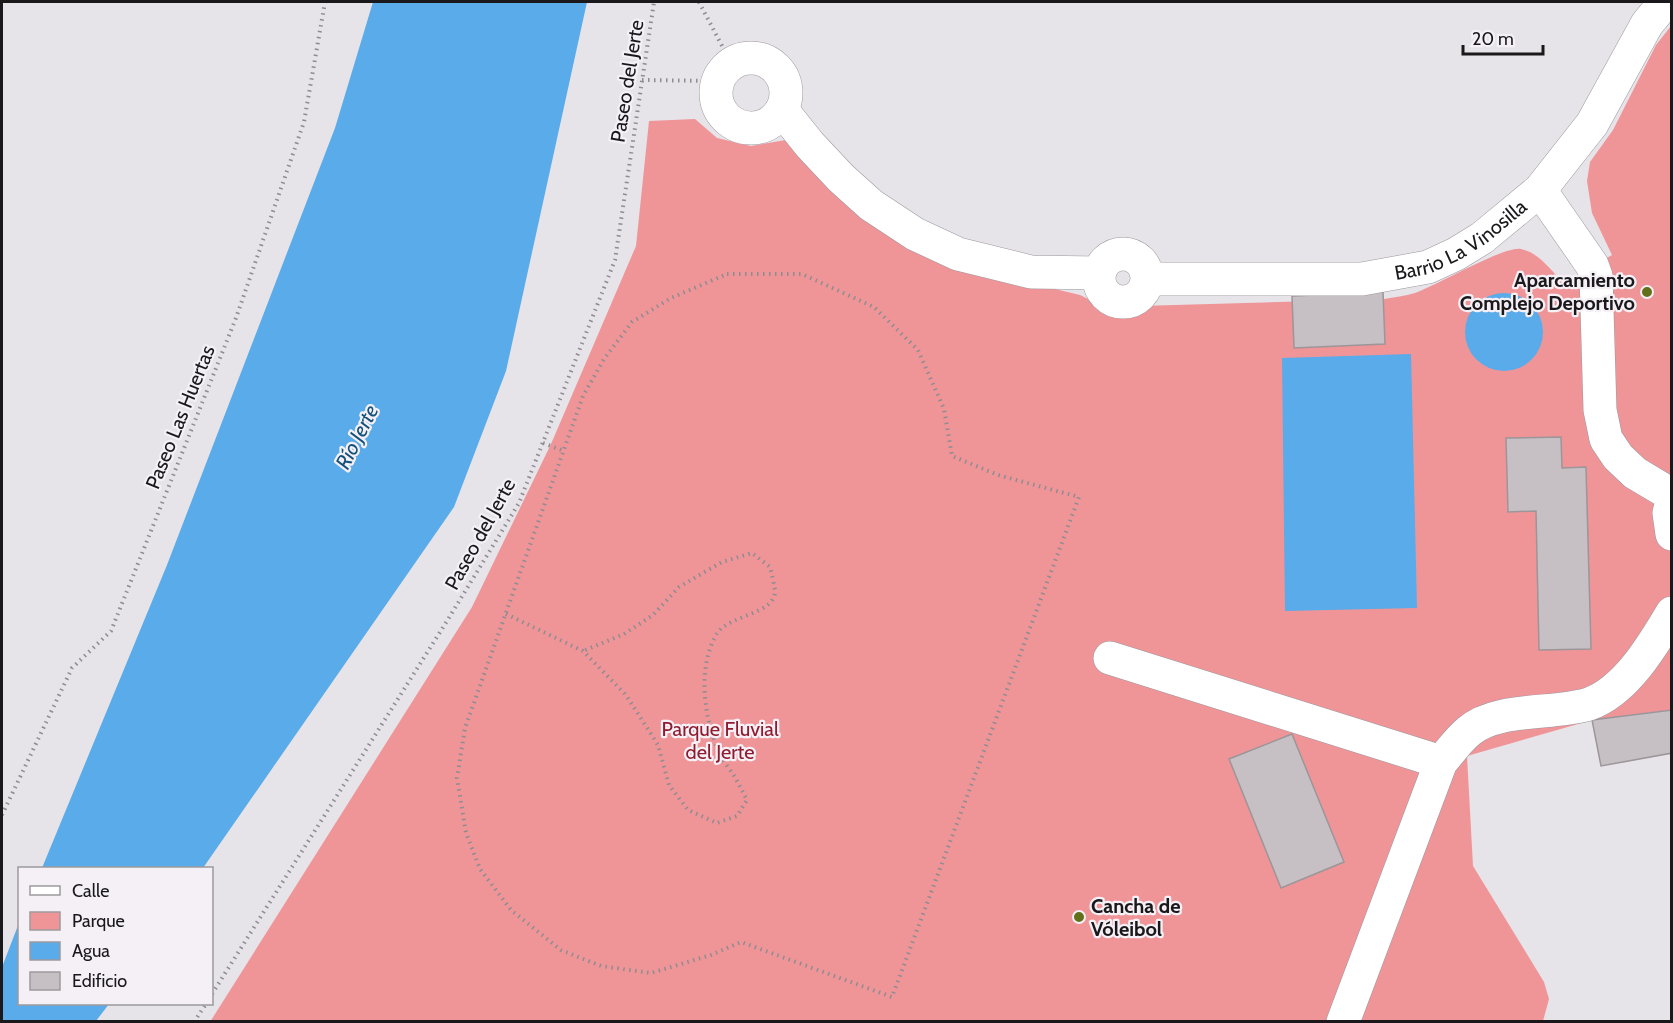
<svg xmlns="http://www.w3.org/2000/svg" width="1673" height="1023" font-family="Cabin,sans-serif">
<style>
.green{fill:#ef9598}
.water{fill:#59abe9}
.building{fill:#c6bfc3;stroke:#9c9599;stroke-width:1.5}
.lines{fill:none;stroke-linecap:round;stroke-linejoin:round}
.minor-casing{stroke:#9c989e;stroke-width:34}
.path{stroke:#8f8c91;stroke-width:4;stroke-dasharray:1.5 4.5;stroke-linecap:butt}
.minor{stroke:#fff;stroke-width:33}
.poi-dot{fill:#63701b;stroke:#f4f0f6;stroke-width:2}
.labels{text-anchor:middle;stroke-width:4.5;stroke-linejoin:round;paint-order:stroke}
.street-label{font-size:20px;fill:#1a181b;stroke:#f4f0f6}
.poi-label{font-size:20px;font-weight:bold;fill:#1a181b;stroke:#f4f0f6;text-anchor:end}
.park-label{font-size:20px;fill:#901b2f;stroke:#f4f0f6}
.water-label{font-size:21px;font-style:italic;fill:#14517a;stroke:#f4f0f6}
</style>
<rect width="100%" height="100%" fill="#e6e3e9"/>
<!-- green -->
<path class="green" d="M1671,26V710L1592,720L1467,756L1473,866L1544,982L1549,999L1543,1021L210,1022L472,607L551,444L636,246L649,121L695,119L717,138L751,146L792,139L970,269L1080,295L1104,307L1384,299C1394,297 1405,296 1415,293C1438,285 1503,246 1521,249C1539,253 1551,270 1563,283L1612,255L1592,213L1587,181L1590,162L1613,130L1656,45Z"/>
<!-- water -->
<path class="water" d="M373,2H587L506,371L454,507L203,868H42L167,565L335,128Z
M1465 332a39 39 0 1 1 78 0a39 39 0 1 1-78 0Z
M1411,354L1417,608L1285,611L1282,358Z
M19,923L20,1004H109L96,1021H2V967Z"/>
<!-- building -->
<path class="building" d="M1383,292L1385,344L1294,348L1292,296Z
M1561,437L1562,468L1586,467L1591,649L1539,650L1536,511L1508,512L1506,438Z
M1672,710V753L1601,766L1592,720Z
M1292,734L1344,862L1281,888L1229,759Z"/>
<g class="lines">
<defs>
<g id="minor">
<circle cx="751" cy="93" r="35"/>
<path d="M782,110L810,145L841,178L871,205L915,234L958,254L1031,272L1099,273"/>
<path d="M1540,190L1592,265L1596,276L1600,410L1606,439L1618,457L1635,473L1672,495"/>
<circle cx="1123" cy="278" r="24"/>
<path id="s1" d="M1148,279H1362L1428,267L1456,254L1482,238L1540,190L1592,124L1647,24L1665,2"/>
<path d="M1672,501L1669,513L1672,534"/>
<path d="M1110,658L1441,762"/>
<path d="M1343,1022L1441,762C1450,752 1458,740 1469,731C1497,707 1553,715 1589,704C1626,691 1653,645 1672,613"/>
</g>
</defs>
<!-- minor casing -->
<use href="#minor" class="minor-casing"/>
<!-- path -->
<path class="path" d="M699,2L731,63
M642,80L717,81
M727,274H802L874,307L918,350L944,409L952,456L998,475L1079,497L892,997L741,942L711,955L651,973L601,966L561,950L511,910L480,869L466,833L457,778L465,728L583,396L604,359L632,322L671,298Z
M543,443L564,451
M506,614L583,651L626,695L658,745L669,785L688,810L717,823L737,816L747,800C743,793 740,786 736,779C731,770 723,762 719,752C704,718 697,669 716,635C728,614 776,615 775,590C774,583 772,575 770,567L752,553L722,562L679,587L653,615L624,634L583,651
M2,815L72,668L111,631L236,318L304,122L325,2
M212,994L447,621L519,503L615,260L654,2
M194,1022L206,1004"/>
<!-- minor -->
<use href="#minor" class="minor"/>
</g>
<!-- markers -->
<g class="poi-dot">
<circle cx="1647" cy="292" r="6"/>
<circle cx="1079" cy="917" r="6"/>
</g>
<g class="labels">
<!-- street labels -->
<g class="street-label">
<text transform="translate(627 81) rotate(-81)" y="7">Paseo del Jerte</text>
<text dy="7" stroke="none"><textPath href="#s1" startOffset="322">Barrio La Vinosilla</textPath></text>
<text transform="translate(180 417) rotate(-68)" y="7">Paseo Las Huertas</text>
<text transform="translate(480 534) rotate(-61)" y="7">Paseo del Jerte</text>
</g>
<!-- poi labels -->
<g class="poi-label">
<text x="1635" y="287">Aparcamiento<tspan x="1635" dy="23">Complejo Deportivo</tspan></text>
<text x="1091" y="913" text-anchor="start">Cancha de<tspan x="1091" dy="23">Vóleibol</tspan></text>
</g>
<!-- park labels -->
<g class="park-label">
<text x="720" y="736">Parque Fluvial<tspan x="720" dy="23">del Jerte</tspan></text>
</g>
<!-- water labels -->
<g class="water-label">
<text transform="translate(357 437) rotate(-63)" y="7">Río Jerte</text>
</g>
</g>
<!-- border -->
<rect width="1673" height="1023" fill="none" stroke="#1a181b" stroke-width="6"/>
<!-- legend -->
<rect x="18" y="867" width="195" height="138" fill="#f4f0f6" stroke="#9d9a9e" stroke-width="1.5"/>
<rect x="30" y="886" width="30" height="9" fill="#ffffff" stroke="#9d9a9e" stroke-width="1.5"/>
<text x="72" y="897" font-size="18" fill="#1a181b">Calle</text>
<rect x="30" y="912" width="30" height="18" fill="#ef9598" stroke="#9d9a9e" stroke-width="1.5"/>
<text x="72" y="927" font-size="18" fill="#1a181b">Parque</text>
<rect x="30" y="942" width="30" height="18" fill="#59abe9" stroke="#9d9a9e" stroke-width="1.5"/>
<text x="72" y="957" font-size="18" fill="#1a181b">Agua</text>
<rect x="30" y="972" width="30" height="18" fill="#c6bfc3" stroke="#9d9a9e" stroke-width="1.5"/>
<text x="72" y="987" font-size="18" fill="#1a181b">Edificio</text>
<!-- scale -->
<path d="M1463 45v9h80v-9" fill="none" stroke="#1a181b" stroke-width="3"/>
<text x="1472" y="45" font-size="18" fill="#1a181b" stroke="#f4f0f6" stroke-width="4.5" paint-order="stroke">20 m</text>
</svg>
